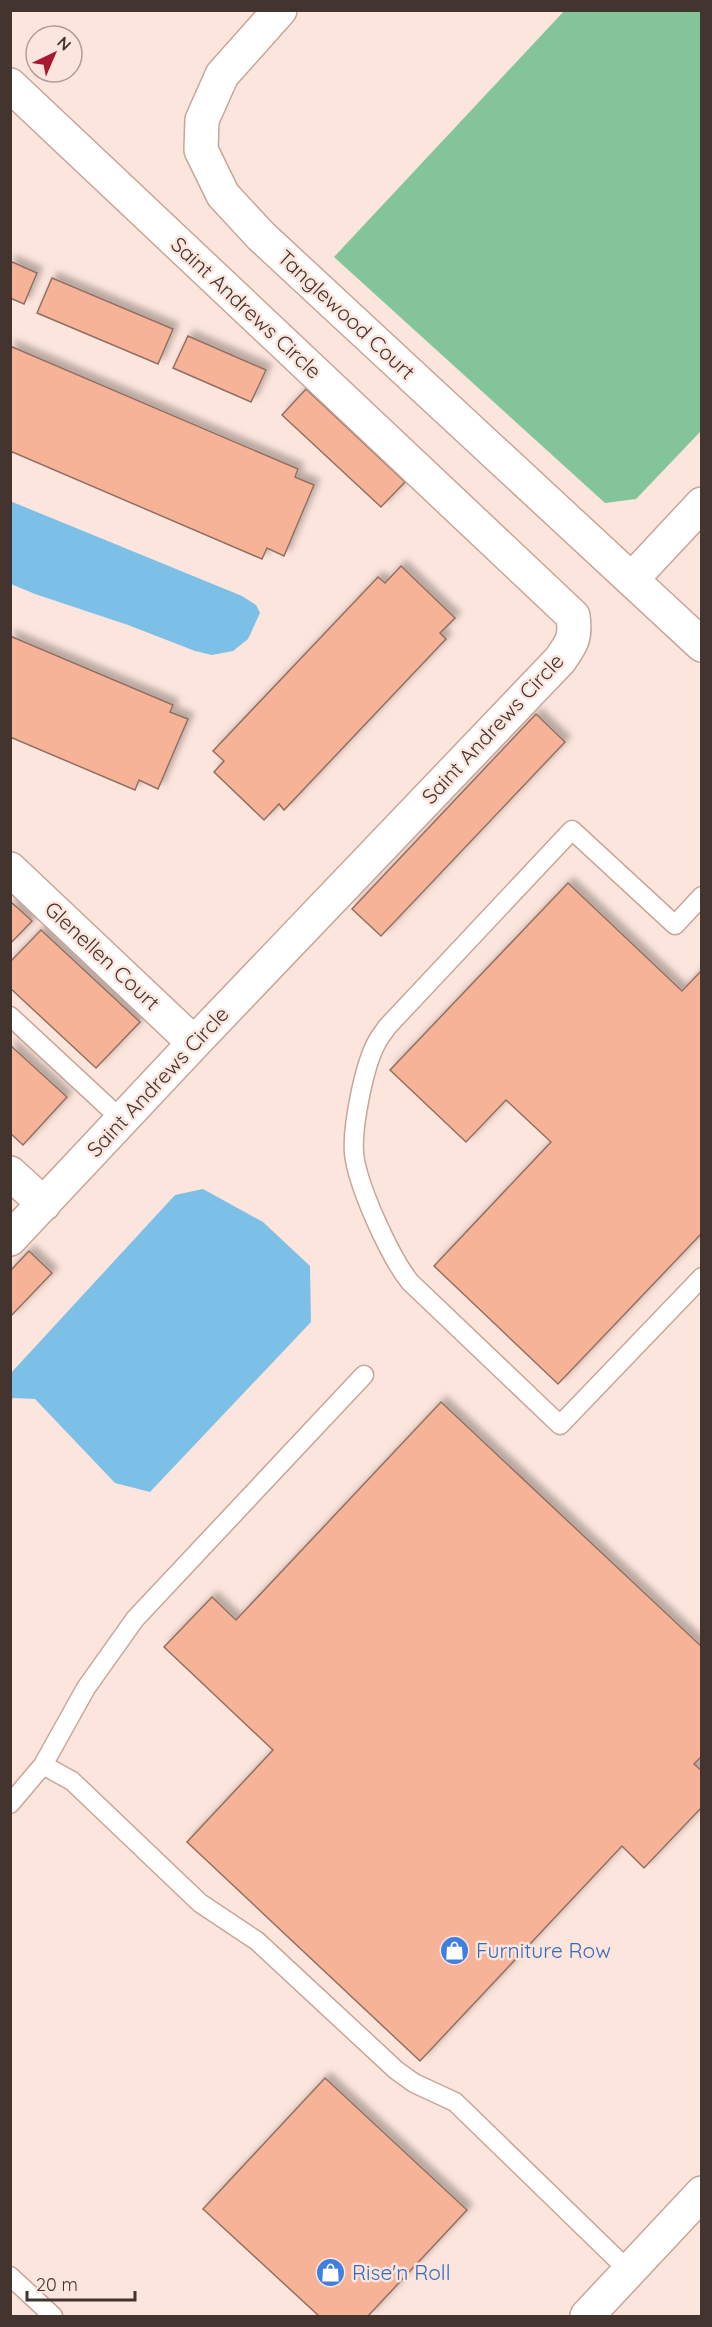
<svg xmlns="http://www.w3.org/2000/svg" width="712" height="2327" font-family="Quicksand,sans-serif">
<style>
.forest{fill:#83c49b}
.water{fill:#7cc0e7}
.building{fill:#f7b398;stroke:#917063;stroke-width:1.5;filter:url(#shadow)}
.lines{fill:none;stroke-linecap:round;stroke-linejoin:round}
.lane-casing{stroke:#c9a598;stroke-width:21}
.street-casing{stroke:#c9a598;stroke-width:36}
.secondary-casing{stroke:#c9a598;stroke-width:36}
.lane{stroke:#fff;stroke-width:18}
.street{stroke:#fff;stroke-width:33}
.secondary{stroke:#fff;stroke-width:33}
.labels{text-anchor:middle;stroke-width:5;stroke-linejoin:round;paint-order:stroke}
.street-label{font-size:21px;fill:#43342f;stroke:#fce5dc}
.shop-label{font-size:21px;fill:#366cbe;stroke:#fce5dc;text-anchor:start}
</style>
<defs>
<filter id="shadow"><feDropShadow dx="5.5" dy="-5.5" stdDeviation="3" flood-color="#0004"/></filter>
</defs>
<rect width="100%" height="100%" fill="#fce5dc"/>
<!-- forest -->
<path class="forest" d="M565,10L701,11V431L636,499L605,503L334,257Z"/>
<!-- water -->
<path class="water" d="M10,501L242,596L256,605L260,613L248,639L233,651L212,655L195,651L128,625L35,594L11,584Z
M203,1189L263,1222L310,1266L311,1322L150,1492L115,1483L35,1399L13,1398L11,1401V1373L175,1195Z"/>
<!-- building -->
<path class="building" d="M10,261L37,273L24,304L10,298Z
M52,278L173,329L158,364L37,313Z
M188,336L266,370L251,402L173,368Z
M10,346L298,469L295,477L314,485L284,556L267,548L262,559L10,451Z
M306,389L405,482L381,507L282,415Z
M401,566L455,618L440,633L446,639L284,810L279,804L264,820L214,772L224,761L213,751L378,577L385,583Z
M10,636L173,705L170,712L188,719L158,789L139,780L135,790L10,737Z
M536,714L565,742L381,936L352,909Z
M568,883L682,991L702,970V1233L558,1384L434,1266L551,1142L506,1100L466,1142L390,1070Z
M10,901L32,921L10,944Z
M41,930L140,1022L96,1068L10,988V962Z
M10,1045L67,1097L23,1145L10,1133Z
M29,1251L52,1273L10,1317V1271Z
M441,1402L702,1647V1756L694,1764L702,1771V1807L644,1868L622,1846L420,2061L187,1842L273,1750L164,1647L212,1597L236,1620Z
M325,2078L467,2210L368,2316H319L203,2209Z"/>
<g class="lines">
<defs>
<path id="lane" d="M702,896L675,925L572,830L387,1027C384,1032 380,1036 377,1042C364,1065 352,1127 354,1153C357,1185 390,1257 410,1282L560,1425L702,1277
M10,1016L122,1120
M43,1765L72,1781L200,1903L257,1941L396,2070L414,2083L455,2102L629,2271
M10,1804L43,1765L86,1688L135,1619L364,1375
M10,2276L53,2316"/>
<path id="street" d="M280,10L222,75L202,120L201,150L223,195L261,236L702,645
M10,85L573,616C576,638 572,643 560,660L194,1043L10,1239
M632,579L702,504
M10,869L194,1043
M10,1173L44,1204"/>
<path id="secondary" d="M587,2316L702,2193"/>
</defs>
<!-- lane casing -->
<use href="#lane" class="lane-casing"/>
<!-- street casing -->
<use href="#street" class="street-casing"/>
<!-- secondary casing -->
<use href="#secondary" class="secondary-casing"/>
<!-- lane -->
<use href="#lane" class="lane"/>
<!-- street -->
<use href="#street" class="street"/>
<!-- secondary -->
<use href="#secondary" class="secondary"/>
</g>
<!-- icons -->
<defs>
<symbol id="shop-disc" viewBox="-11 -11 22 22"><circle r="9.5" fill="#3f7fe0" stroke="#fce5dc"/><path d="M-5-2.5h2.3a2.7 3.5 0 0 1 5.4 0H5L5.5 6h-11ZM-1.5-2.5h3a1.5 2.3 0 0 0-3 0Z" fill="#fff"/></symbol>
</defs>
<g fill-rule="evenodd">
<use href="#shop-disc" x="438" y="1934" width="33" height="33"/>
<use href="#shop-disc" x="314" y="2256" width="33" height="33"/>
</g>
<g class="labels">
<!-- street labels -->
<g class="street-label">
<text transform="translate(246 308) rotate(43)" y="7">Saint Andrews Circle</text>
<text transform="translate(346 315) rotate(43)" y="7">Tanglewood Court</text>
<text transform="translate(493 729) rotate(-47)" y="7">Saint Andrews Circle</text>
<text transform="translate(102 956) rotate(43)" y="7">Glenellen Court</text>
<text transform="translate(158 1082) rotate(-47)" y="7">Saint Andrews Circle</text>
</g>
<!-- shop labels -->
<g class="shop-label">
<text x="476" y="1958">Furniture Row</text>
<text x="352" y="2280">Rise'n Roll</text>
</g>
</g>
<!-- border -->
<rect width="712" height="2327" fill="none" stroke="#43342f" stroke-width="24"/>
<!-- north arrow -->
<g transform="translate(54 54) rotate(44)"><circle r="28" fill="#fce5dc" stroke="#b29e97" stroke-width="1.5"/>
<path d="M0-4.5L10 22L0 15L-10 22Z" fill="#ac1730"/>
<text y="-9" font-size="16" font-weight="bold" text-anchor="middle" fill="#43342f">N</text>
</g>
<!-- scale -->
<path d="M27 2291v9h108v-9" fill="none" stroke="#43342f" stroke-width="3"/>
<text x="36" y="2291" font-size="18" fill="#43342f" stroke="#fce5dc" stroke-width="4.5" paint-order="stroke">20 m</text>
</svg>
